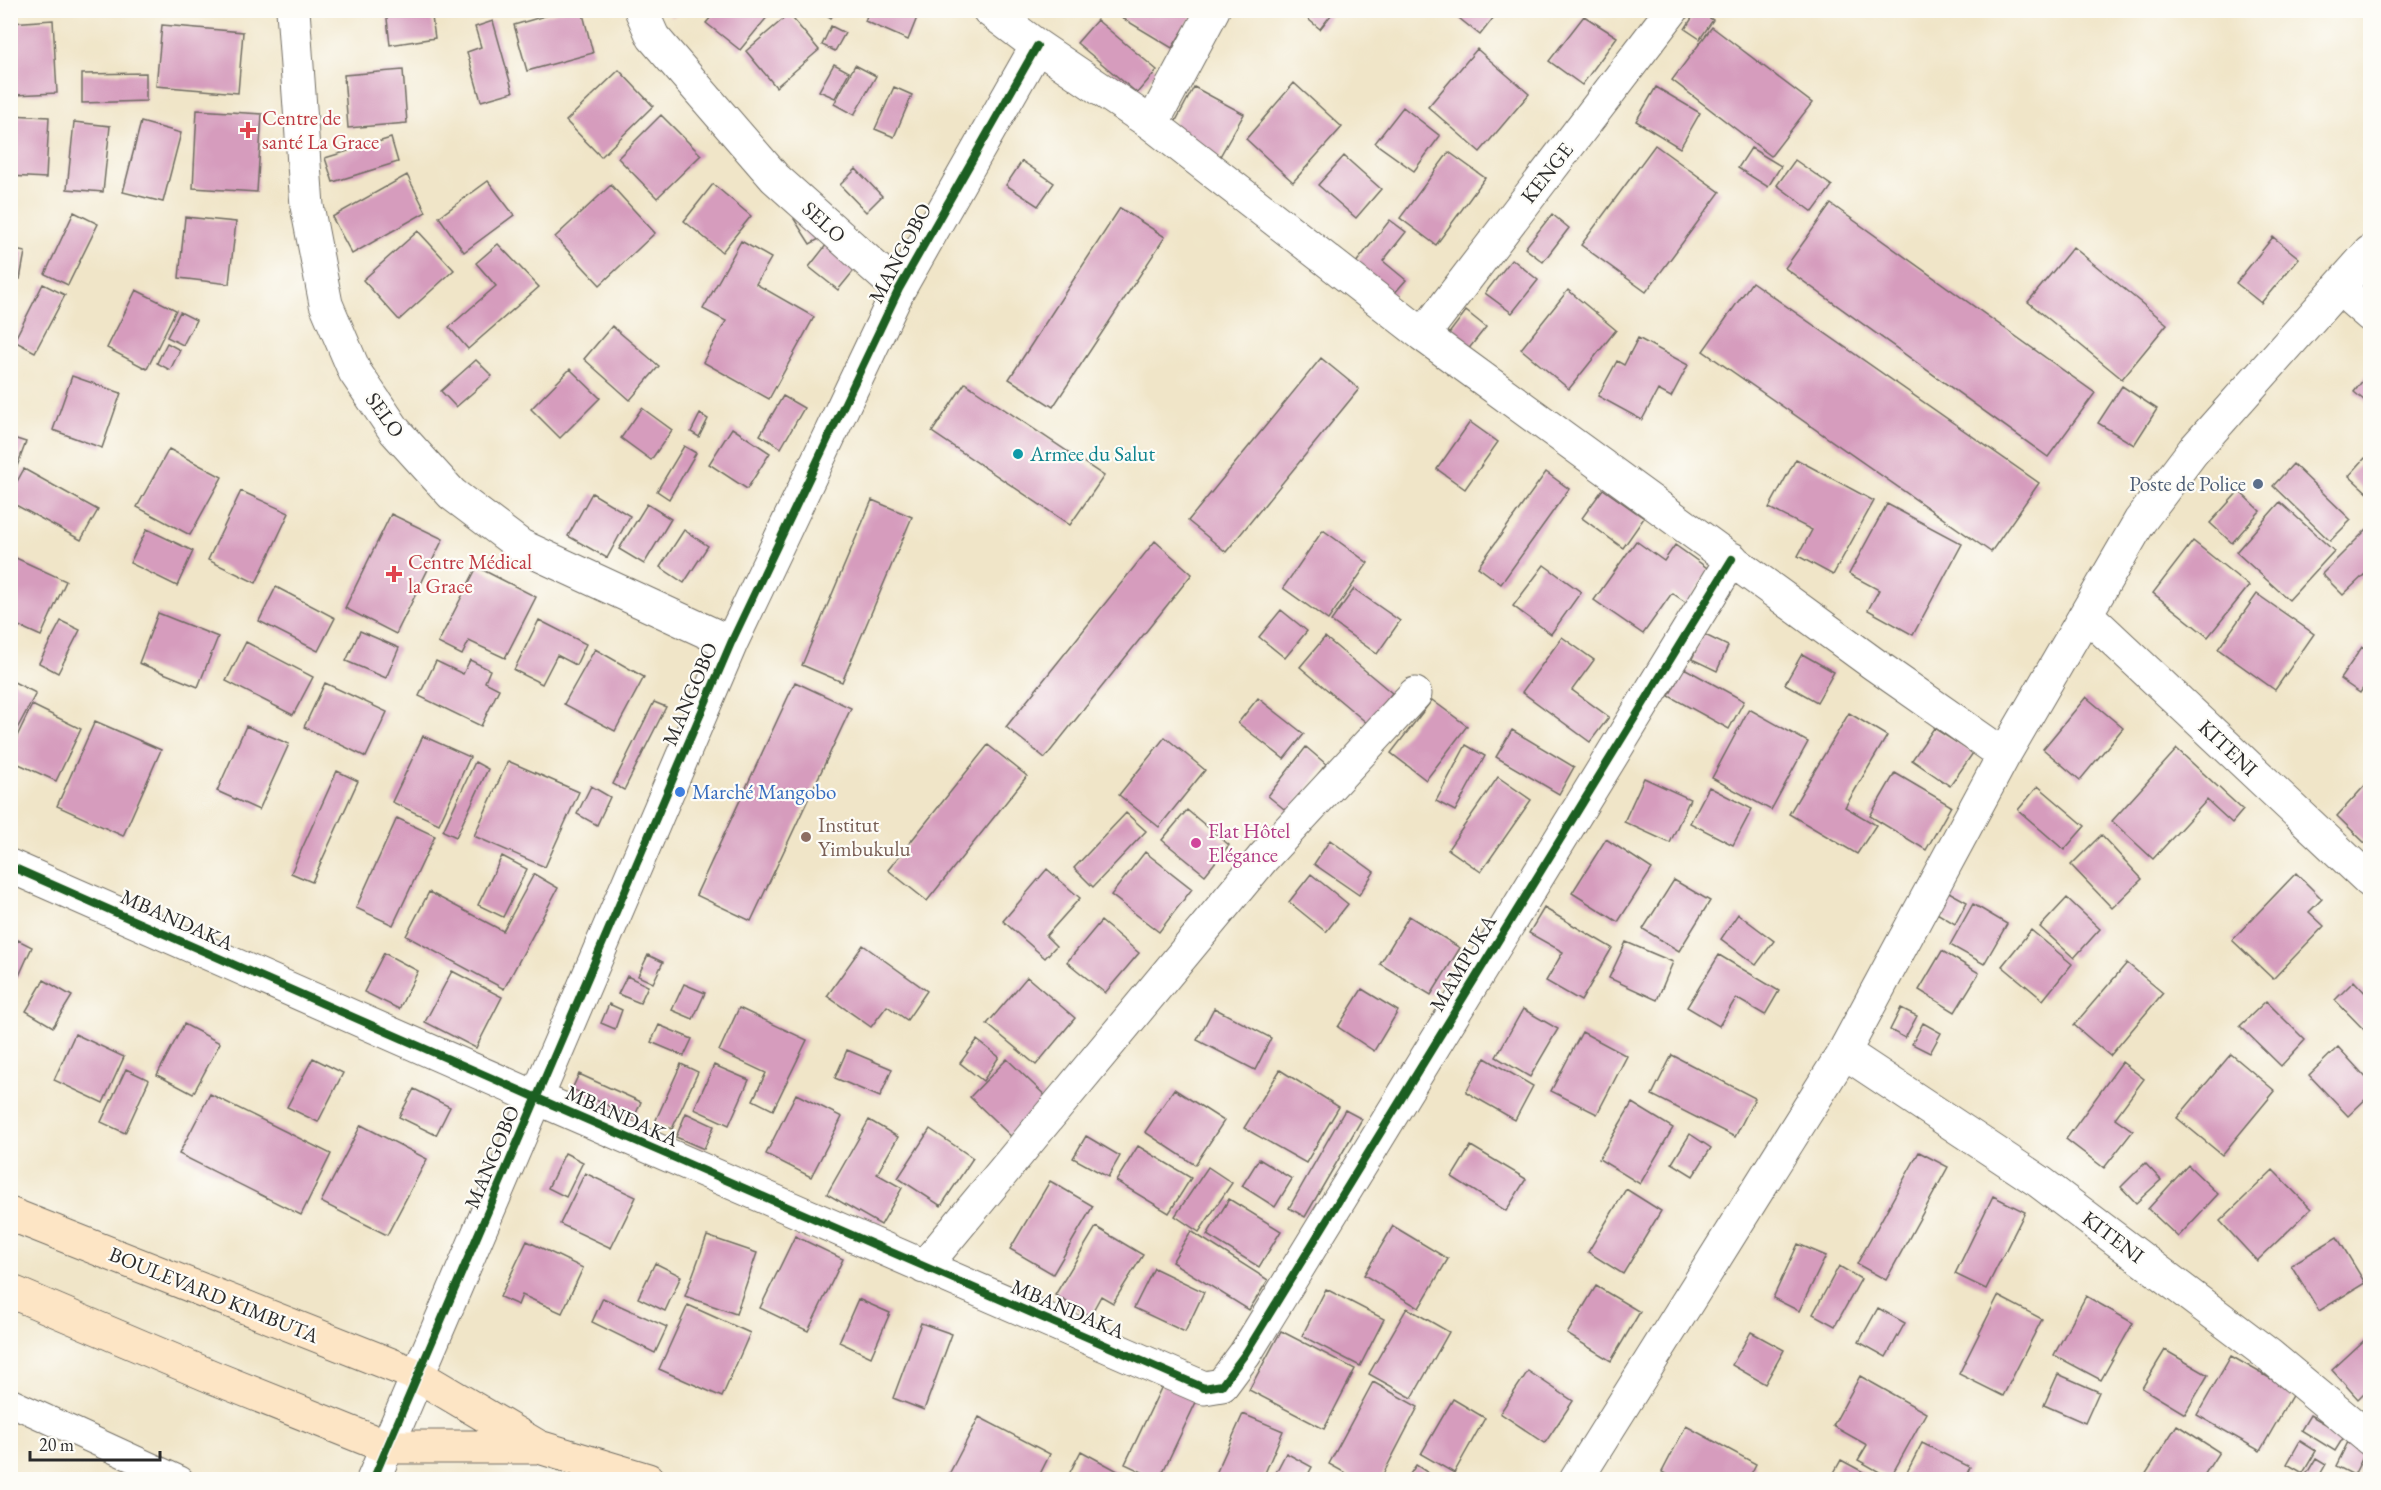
<svg xmlns="http://www.w3.org/2000/svg" width="2381" height="1490" font-family="'EB Garamond',serif">
<style>
.building{fill:#d69cbd}
.lines{fill:none;stroke-linecap:round;stroke-linejoin:round}
.lane-casing{stroke:#706c62;stroke-width:29}
.street-casing{stroke:#706c62;stroke-width:35}
.secondary-casing{stroke:#706c62;stroke-width:35}
.lane{stroke:#fff;stroke-width:27}
.street{stroke:#fff;stroke-width:33}
.secondary{stroke:#fde5c5;stroke-width:33}
.cycleway-casing{stroke:#fdfcf7;stroke-width:11}
.cycleway{stroke:#1b5e20;stroke-width:8}
.health-dot{fill:#e0444e;stroke:#fdfcf7;stroke-width:2}
.culture-dot{fill:#0f9aa8;stroke:#fdfcf7;stroke-width:2}
.service-dot{fill:#5c6f8a;stroke:#fdfcf7;stroke-width:2}
.shop-dot{fill:#3f7fe0;stroke:#fdfcf7;stroke-width:2}
.education-dot{fill:#8d6e63;stroke:#fdfcf7;stroke-width:2}
.hotel-dot{fill:#d1479c;stroke:#fdfcf7;stroke-width:2}
.labels{text-anchor:middle;stroke-width:4.5;stroke-linejoin:round;paint-order:stroke}
.health-label{font-size:21px;fill:#be3a42;stroke:#fdfcf7;text-anchor:start}
.street-label{font-size:21px;fill:#2b2b2b;stroke:#fdfcf7}
.culture-label{font-size:21px;fill:#0d838f;stroke:#fdfcf7;text-anchor:start}
.service-label{font-size:21px;fill:#4e5e75;stroke:#fdfcf7;text-anchor:end}
.shop-label{font-size:21px;fill:#366cbe;stroke:#fdfcf7;text-anchor:start}
.education-label{font-size:21px;fill:#785e54;stroke:#fdfcf7;text-anchor:start}
.hotel-label{font-size:21px;fill:#b23c85;stroke:#fdfcf7;text-anchor:start}
</style>
<rect width="100%" height="100%" fill="#fdfcf7"/>
<filter id="ink" filterUnits="userSpaceOnUse"><feTurbulence type="fractalNoise" baseFrequency=".0167" numOctaves="2"/><feDisplacementMap in="SourceGraphic" scale="12" xChannelSelector="R" yChannelSelector="G"/><feConvolveMatrix kernelMatrix="1 2 1 2 8 2 1 2 1" color-interpolation-filters="sRGB"/></filter>
<filter id="wash" filterUnits="userSpaceOnUse"><feTurbulence type="fractalNoise" baseFrequency=".008" numOctaves="4" result="noise"/><feDisplacementMap in="SourceGraphic" scale="24" xChannelSelector="R" yChannelSelector="G"/><feGaussianBlur stdDeviation="1.35" result="paint"/><feColorMatrix in="noise" values="0 0 0 0 0 0 0 0 0 0 0 0 0 0 0 0 0 1.4 0 .05"/><feComposite in="paint" operator="in"/></filter>
<g filter="url(#wash)">
<rect width="100%" height="100%" fill="#f0e5c8"/>
<g id="blocks">
<!-- building -->
<path class="building" d="M386,10H431L435,38L390,45Z
M565,10H582L593,53L527,71L514,25Z
M669,10H690V11L671,17Z
M717,10H773L740,50L706,23Z
M819,10H836L831,18Z
M869,10H920L908,40L865,21Z
M1109,10H1190L1194,13L1172,48Z
M1297,10H1335L1320,29Z
M1449,10H1496L1498,12L1480,35Z
M1697,10L1713,20L1700,39L1685,29Z
M789,14L819,50L776,87L746,51Z
M1584,16L1617,37L1582,85L1549,61Z
M53,20L57,93L15,95L11,23Z
M1097,20L1157,70L1137,93L1077,43Z
M493,21L513,92L481,101L467,52L481,47L475,27Z
M162,25L243,32L238,93L156,86Z
M831,26L845,33L835,51L822,45Z
M1712,27L1812,103L1771,156L1672,80Z
M1477,49L1529,94L1480,152L1428,107Z
M834,64L849,72L835,98L819,91Z
M855,65L876,76L854,115L834,104Z
M403,70L407,123L348,128L344,75Z
M619,70L653,106L601,157L566,121Z
M146,73V101L82,103V74Z
M1294,83L1342,127L1293,182L1246,139Z
M894,87L912,95L894,137L875,129Z
M1194,87L1244,114L1219,158L1170,132Z
M1656,87L1700,113L1680,148L1636,121Z
M1403,107L1440,136L1414,171L1375,143Z
M197,110L262,114L257,192L193,188Z
M10,115L49,117L46,178L10,176Z
M661,115L701,155L657,198L618,158Z
M74,122L110,126L103,192L67,189Z
M141,122L181,133L163,202L123,192Z
M391,138L398,162L333,182L325,158Z
M1655,145L1720,192L1646,292L1581,245Z
M1751,148L1781,166L1768,187L1738,168Z
M1449,152L1485,178L1436,245L1400,218Z
M1344,156L1381,189L1356,218L1318,185Z
M1795,160L1832,186L1813,212L1777,185Z
M1022,161L1054,183L1038,206L1006,185Z
M856,169L882,196L866,212L840,185Z
M407,175L426,212L352,254L332,217Z
M488,181L514,215L464,252L439,217Z
M713,184L751,216L722,252L684,221Z
M611,185L655,233L600,285L555,237Z
M1831,204L2095,393L2048,457L1785,268Z
M1120,208L1165,237L1053,407L1009,379Z
M74,212L98,224L68,285L45,274Z
M804,212L821,238L810,244L794,219Z
M1552,214L1569,228L1543,262L1525,248Z
M185,217L236,222L229,284L179,278Z
M1390,220L1406,232L1383,261L1406,280L1393,295L1355,264Z
M418,231L454,270L399,320L363,280Z
M2273,237L2299,258L2261,303L2236,283Z
M741,241L771,258L756,284L814,317L769,399L703,362L726,321L703,309Z
M498,244L539,287L468,349L449,327L496,286L476,263Z
M827,244L856,268L838,290L809,267Z
M2073,247L2167,324L2122,379L2028,302Z
M10,249L25,252L20,279L10,277Z
M1512,259L1538,280L1512,313L1485,293Z
M1752,282L2039,483L1991,552L1703,351Z
M43,284L65,295L35,352L14,341Z
M136,290L176,310L147,369L107,348Z
M1568,290L1616,330L1569,389L1521,349Z
M1466,311L1486,327L1467,351L1447,336Z
M180,312L196,320L183,345L167,337Z
M612,326L659,366L630,400L584,359Z
M1638,338L1688,365L1671,397L1658,390L1642,420L1598,396L1617,361L1624,365Z
M167,343L180,350L170,370L157,363Z
M1321,358L1359,389L1226,552L1188,521Z
M476,360L492,376L456,407L441,391Z
M570,369L600,398L560,438L531,409Z
M10,371L15,373L11,385H10Z
M2370,371V405L2354,392Z
M72,376L121,393L102,448L53,430Z
M965,383L1104,476L1070,525L932,432Z
M2122,386L2157,409L2134,445L2098,423Z
M783,396L804,408L781,448L760,435Z
M642,408L672,430L651,460L621,438Z
M700,414L708,419L699,437L691,432Z
M1470,422L1498,442L1465,489L1437,469Z
M732,428L770,453L747,489L709,464Z
M10,437L26,442L13,477L10,476Z
M684,446L696,453L669,499L657,491Z
M169,449L222,477L190,535L137,507Z
M2365,458L2370,462V495L2349,476Z
M1796,459L1874,501L1833,575L1798,556L1812,530L1769,508Z
M2293,464L2351,520L2330,541L2273,486Z
M24,469L98,510L81,540L10,502V494Z
M1546,472L1569,489L1501,584L1478,567Z
M1603,489L1644,518L1623,548L1582,518Z
M241,491L289,513L256,583L208,560Z
M2239,491L2260,511L2232,543L2210,523Z
M592,493L630,516L607,558L568,536Z
M872,500L912,517L842,682L802,665Z
M2280,502L2334,551L2289,600L2236,552Z
M647,504L671,519L644,564L619,549Z
M1887,504L1962,544L1913,635L1868,610L1879,590L1849,574Z
M391,514L443,539L396,634L345,608Z
M2370,526V579L2365,574L2343,595L2322,574Z
M147,529L193,551L177,586L130,563Z
M684,530L708,546L684,583L660,567Z
M1323,530L1368,563L1328,620L1283,588Z
M1155,541L1192,574L1045,758L1006,727Z
M1636,541L1664,561L1675,545L1710,570L1687,603L1672,593L1643,634L1594,600Z
M2193,541L2249,586L2208,637L2153,593Z
M16,558L66,581L41,636L10,622V569Z
M1544,565L1581,592L1551,634L1513,606Z
M477,567L536,597L505,658L469,641L462,655L438,643Z
M276,587L335,618L318,651L259,621Z
M1354,589L1400,621L1377,654L1331,621Z
M2257,594L2314,634L2275,690L2218,649Z
M1281,610L1307,631L1285,658L1259,637Z
M158,613L218,637L198,687L139,663Z
M539,620L586,644L576,665L557,655L542,684L514,670Z
M61,621L80,630L58,673L39,663Z
M360,631L399,648L386,678L346,661Z
M1703,634L1728,646L1717,671L1692,659Z
M1325,637L1392,693L1368,724L1300,667Z
M1562,637L1594,660L1572,690L1609,717L1590,742L1522,692Z
M246,642L313,677L293,715L226,681Z
M2362,647L2370,652V678L2360,693L2340,679Z
M595,649L644,677L615,731L564,704Z
M1802,654L1834,672L1817,702L1785,684Z
M470,660L490,670L485,682L499,689L481,726L419,696L436,661L463,674Z
M1684,668L1744,701L1729,729L1669,696Z
M10,680L36,693L10,742Z
M795,682L851,708L751,921L696,895Z
M325,683L387,712L366,757L304,727Z
M2086,697L2123,728L2080,780L2043,749Z
M1258,698L1304,734L1284,759L1238,723Z
M1432,700L1467,726L1426,780L1391,753Z
M654,702L666,707L624,790L613,784Z
M32,705L81,729L56,781L10,760V751Z
M1749,709L1808,742L1771,810L1712,778Z
M1849,713L1887,736L1845,807L1876,825L1857,854L1789,814Z
M95,721L161,750L123,836L57,806Z
M246,726L289,744L259,810L217,791Z
M1934,728L1973,753L1950,786L1912,760Z
M1512,730L1574,767L1559,794L1496,757Z
M423,736L470,757L439,824L392,802Z
M1165,737L1205,770L1159,827L1119,795Z
M988,745L1027,776L927,901L888,870Z
M1466,745L1485,756L1455,811L1436,801Z
M1306,747L1326,764L1289,813L1268,796Z
M2177,749L2243,810L2232,823L2207,800L2153,859L2112,821Z
M508,761L579,792L545,867L474,836Z
M475,762L488,769L456,837L443,831Z
M337,771L358,781L312,882L291,873Z
M1895,773L1951,806L1926,850L1870,816Z
M1498,777L1531,800L1481,872L1448,849Z
M1644,778L1690,799L1670,843L1624,822Z
M2370,780V836L2365,843L2337,816Z
M591,786L610,797L597,825L577,814Z
M2038,786L2085,826L2064,850L2018,810Z
M1709,787L1752,809L1733,845L1690,823Z
M1187,810L1229,845L1205,875L1162,840Z
M1126,813L1146,831L1093,887L1074,868Z
M397,818L435,836L393,925L356,908Z
M2101,835L2142,879L2112,908L2071,865Z
M1606,839L1652,869L1618,922L1572,893Z
M1330,840L1374,872L1359,895L1314,864Z
M1145,852L1192,889L1159,932L1111,895Z
M502,856L527,869L503,917L478,905Z
M1047,869L1080,898L1046,936L1056,946L1045,958L1003,921Z
M2296,873L2322,899L2309,912L2324,926L2273,979L2232,940Z
M534,874L558,888L504,989L406,936L429,892L503,931Z
M1311,874L1348,904L1326,932L1289,902Z
M1674,880L1710,901L1679,951L1643,929Z
M1947,891L1967,902L1955,924L1935,912Z
M2067,898L2100,929L2074,958L2040,927Z
M1973,904L2007,924L1984,964L1950,945Z
M1544,908L1612,948L1581,1001L1546,981L1563,952L1529,933Z
M1738,914L1774,941L1756,965L1721,939Z
M1409,916L1460,948L1431,995L1380,964Z
M1101,921L1139,953L1105,993L1067,962Z
M2031,930L2072,964L2043,1000L2002,966Z
M18,940L32,947L18,978L10,974V956Z
M1626,942L1673,962L1657,1000L1609,978Z
M863,945L927,991L907,1020L887,1006L871,1027L827,996Z
M1942,951L1979,973L1955,1012L1919,990Z
M384,953L418,971L399,1009L364,992Z
M648,955L663,962L653,983L638,976Z
M1719,955L1779,991L1765,1015L1736,998L1719,1026L1687,1007Z
M2127,963L2163,993L2110,1056L2074,1025Z
M452,971L502,997L476,1048L425,1022Z
M627,976L648,986L640,1003L618,994Z
M1027,977L1075,1018L1036,1065L987,1024Z
M44,980L72,996L53,1027L26,1011Z
M2354,981L2370,998V1036L2335,1000Z
M684,984L705,993L693,1019L672,1010Z
M1362,989L1398,1011L1374,1051L1338,1027Z
M2266,1001L2305,1040L2281,1066L2240,1026Z
M609,1004L622,1010L615,1029L601,1023Z
M739,1008L807,1040L773,1110L753,1100L766,1073L719,1051Z
M1214,1008L1271,1038L1255,1070L1197,1040Z
M1901,1008L1917,1016L1905,1038L1890,1030Z
M1523,1009L1558,1029L1530,1077L1496,1057Z
M1923,1023L1941,1033L1930,1053L1912,1044Z
M184,1024L220,1043L193,1094L157,1075Z
M659,1025L692,1039L684,1056L651,1042Z
M1582,1032L1627,1056L1597,1114L1551,1091Z
M75,1034L124,1057L103,1103L54,1080Z
M977,1040L999,1057L983,1081L960,1063Z
M2338,1047L2370,1082V1095L2348,1116L2309,1075Z
M847,1050L892,1069L880,1097L835,1078Z
M2231,1054L2275,1091L2222,1155L2177,1118Z
M1672,1055L1755,1098L1735,1137L1652,1095Z
M313,1058L343,1073L318,1122L287,1107Z
M1485,1058L1533,1086L1515,1120L1466,1092Z
M1007,1059L1054,1104L1017,1142L970,1097Z
M2122,1062L2144,1079L2115,1118L2133,1131L2104,1168L2066,1139Z
M681,1064L698,1072L672,1129L655,1122Z
M714,1065L749,1080L729,1125L694,1109Z
M126,1069L149,1080L125,1133L101,1122Z
M1280,1070L1339,1107L1306,1163L1244,1128Z
M579,1074L641,1102L634,1118L572,1089Z
M414,1089L450,1107L436,1135L399,1117Z
M1174,1089L1224,1121L1195,1165L1145,1132Z
M210,1094L331,1154L301,1215L179,1154Z
M796,1094L842,1117L811,1177L766,1154Z
M1632,1103L1673,1128L1640,1184L1599,1159Z
M1345,1110L1362,1119L1305,1217L1289,1208Z
M686,1113L714,1126L704,1149L676,1137Z
M869,1120L898,1137L877,1174L902,1188L881,1225L827,1194Z
M361,1125L427,1159L387,1235L321,1202Z
M930,1129L973,1158L941,1206L898,1178Z
M1690,1134L1711,1148L1693,1176L1672,1163Z
M1086,1136L1120,1156L1108,1177L1073,1158Z
M1138,1146L1191,1178L1169,1213L1116,1181Z
M1471,1146L1526,1179L1506,1211L1452,1177Z
M1919,1152L1948,1167L1886,1280L1857,1264Z
M565,1153L583,1162L566,1197L548,1188Z
M1259,1159L1292,1179L1275,1207L1242,1186Z
M2145,1163L2161,1180L2136,1203L2121,1187Z
M2188,1165L2218,1194L2178,1237L2148,1209Z
M1208,1167L1232,1183L1199,1232L1175,1216Z
M2273,1170L2311,1209L2257,1261L2220,1221Z
M585,1173L636,1197L611,1248L560,1224Z
M1050,1181L1093,1206L1053,1274L1010,1249Z
M1626,1189L1661,1211L1623,1274L1588,1252Z
M1993,1196L2025,1212L1986,1289L1955,1274Z
M1229,1199L1281,1231L1259,1267L1207,1235Z
M1393,1226L1448,1259L1419,1308L1364,1275Z
M1096,1227L1143,1255L1113,1303L1101,1296L1090,1316L1055,1295Z
M1191,1231L1268,1280L1249,1310L1172,1262Z
M707,1236L757,1253L736,1314L685,1296Z
M795,1236L843,1259L808,1331L760,1308Z
M2337,1237L2365,1283L2319,1311L2291,1265Z
M527,1241L583,1268L562,1313L522,1295L518,1305L500,1297Z
M1798,1244L1826,1256L1799,1311L1773,1298Z
M655,1263L681,1276L665,1311L638,1298Z
M1839,1266L1861,1279L1835,1326L1813,1314Z
M1154,1268L1204,1292L1185,1332L1134,1308Z
M1596,1286L1640,1312L1611,1361L1567,1334Z
M1326,1289L1384,1319L1360,1366L1302,1336Z
M1998,1296L2042,1319L2003,1396L1959,1374Z
M2086,1296L2133,1323L2101,1380L2054,1355Z
M603,1298L667,1327L655,1353L592,1322Z
M858,1299L890,1313L871,1357L839,1342Z
M688,1305L750,1333L722,1397L659,1369Z
M1407,1308L1449,1332L1412,1398L1369,1374Z
M1878,1308L1905,1323L1886,1357L1859,1342Z
M921,1323L952,1334L924,1410L893,1398Z
M1281,1331L1355,1369L1324,1429L1249,1390Z
M1751,1332L1784,1350L1765,1384L1732,1365Z
M2370,1335V1387L2358,1399L2332,1370Z
M2165,1350L2208,1375L2185,1414L2142,1388Z
M2231,1356L2294,1392L2260,1451L2197,1415Z
M1528,1371L1573,1401L1545,1443L1500,1413Z
M2058,1374L2099,1392L2085,1423L2044,1405Z
M1860,1376L1926,1413L1890,1478L1858,1460L1867,1445L1833,1426Z
M1373,1382L1418,1407L1380,1480H1358L1329,1464Z
M1163,1384L1197,1400L1159,1480L1125,1464Z
M1453,1399L1485,1418L1454,1473L1421,1454Z
M1243,1414L1283,1431L1262,1480H1223L1215,1476Z
M2310,1415L2345,1435L2335,1451L2301,1430Z
M979,1417L1050,1454L1037,1480H946Z
M2177,1425L2219,1452L2201,1480H2152L2145,1475Z
M1686,1426L1756,1464L1748,1480H1676L1662,1472Z
M2300,1441L2316,1451L2303,1473L2287,1464Z
M2348,1442L2366,1451L2354,1475L2336,1466Z
M1922,1443L1970,1467L1964,1480H1903Z
M1081,1451L1127,1476L1125,1480H1066Z
M1286,1453L1312,1467L1305,1480H1272Z
M2316,1458L2326,1464L2317,1480H2303Z
M1841,1460L1878,1480H1830Z
M1416,1465L1439,1480H1406Z"/>
</g>
</g>
<g filter="url(#ink)">
<use href="#blocks" fill-opacity="0" stroke="#706c62" stroke-width="1.5"/>
<g class="lines">
<defs>
<path id="lane" d="M10,1402L180,1480"/>
<path id="street" d="M293,10L307,206L326,304L355,372L395,431L452,494L521,546L731,643
M641,10L653,37L775,178L899,289
M989,10L1037,46L1152,124L1423,335L1874,664L2004,755
M1152,124L1213,10
M2339,288L2370,315
M1423,335L1672,10
M2086,614L2370,881
M10,866L537,1098L1204,1388L1222,1385L1245,1354L1732,559
M1844,1052L2040,1182L2269,1355L2370,1439
M924,1267L1263,858L1415,694
M373,1480L731,643L899,289L1037,46
M1576,1480L1844,1052L2004,755L2140,521L2193,451L2370,252"/>
<path id="secondary" d="M10,1214L417,1375L537,1446
M10,1291L215,1378L387,1447H539L648,1480"/>
</defs>
<!-- lane casing -->
<use href="#lane" class="lane-casing"/>
<!-- street casing -->
<use href="#street" class="street-casing"/>
<!-- secondary casing -->
<use href="#secondary" class="secondary-casing"/>
<!-- lane -->
<use href="#lane" class="lane"/>
<!-- street -->
<use href="#street" class="street"/>
<!-- secondary -->
<use href="#secondary" class="secondary"/>
<defs>
<path id="cycleway" d="M10,866L537,1098L1204,1388L1222,1385L1245,1354L1732,559
M373,1480L731,643L899,289L1037,46"/>
</defs>
<!-- cycleway casing -->
<use href="#cycleway" class="cycleway-casing"/>
<!-- cycleway -->
<use href="#cycleway" class="cycleway"/>
</g>
</g>
<!-- markers -->
<g class="health-dot">
<path d="M245 121h6v6h6v6h-6v6h-6v-6h-6v-6h6z"/>
<path d="M391 565h6v6h6v6h-6v6h-6v-6h-6v-6h6z"/>
</g>
<circle class="culture-dot" cx="1018" cy="454" r="6"/>
<circle class="service-dot" cx="2258" cy="484" r="6"/>
<circle class="shop-dot" cx="680" cy="792" r="6"/>
<circle class="education-dot" cx="806" cy="837" r="6"/>
<circle class="hotel-dot" cx="1196" cy="843" r="6"/>
<g class="labels">
<!-- health labels -->
<g class="health-label">
<text x="262" y="125">Centre de<tspan x="262" dy="24">santé La Grace</tspan></text>
<text x="408" y="569">Centre Médical<tspan x="408" dy="24">la Grace</tspan></text>
</g>
<!-- street labels -->
<g class="street-label">
<text transform="translate(1547 173) rotate(-52)" y="7">KENGE</text>
<text transform="translate(824 222) rotate(42)" y="7">SELO</text>
<text transform="translate(900 253) rotate(-62)" y="7">MANGOBO</text>
<text transform="translate(385 415) rotate(54)" y="7">SELO</text>
<text transform="translate(690 694) rotate(-67)" y="7">MANGOBO</text>
<text transform="translate(2228 748) rotate(43)" y="7">KITENI</text>
<text transform="translate(177 920) rotate(24)" y="7">MBANDAKA</text>
<text transform="translate(1463 963) rotate(-59)" y="7">MAMPUKA</text>
<text transform="translate(622 1116) rotate(24)" y="7">MBANDAKA</text>
<text transform="translate(492 1157) rotate(-67)" y="7">MANGOBO</text>
<text transform="translate(2113 1237) rotate(37)" y="7">KITENI</text>
<text transform="translate(214 1295) rotate(22)" y="7">BOULEVARD KIMBUTA</text>
<text transform="translate(1068 1309) rotate(23)" y="7">MBANDAKA</text>
</g>
<!-- culture labels -->
<g class="culture-label">
<text x="1030" y="461">Armee du Salut</text>
</g>
<!-- service labels -->
<g class="service-label">
<text x="2246" y="491">Poste de Police</text>
</g>
<!-- shop labels -->
<g class="shop-label">
<text x="692" y="799">Marché Mangobo</text>
</g>
<!-- education labels -->
<g class="education-label">
<text x="818" y="832">Institut<tspan x="818" dy="24">Yimbukulu</tspan></text>
</g>
<!-- hotel labels -->
<g class="hotel-label">
<text x="1208" y="838">Flat Hôtel<tspan x="1208" dy="24">Elégance</tspan></text>
</g>
</g>
<!-- margin -->
<rect width="2381" height="1490" fill="none" stroke="#fdfcf7" stroke-width="36"/>
<!-- scale -->
<path d="M30 1451v9h130v-9" fill="none" stroke="#2b2b2b" stroke-width="3"/>
<text x="39" y="1451" font-size="18" fill="#2b2b2b" stroke="#fdfcf7" stroke-width="4.5" paint-order="stroke">20 m</text>
</svg>
